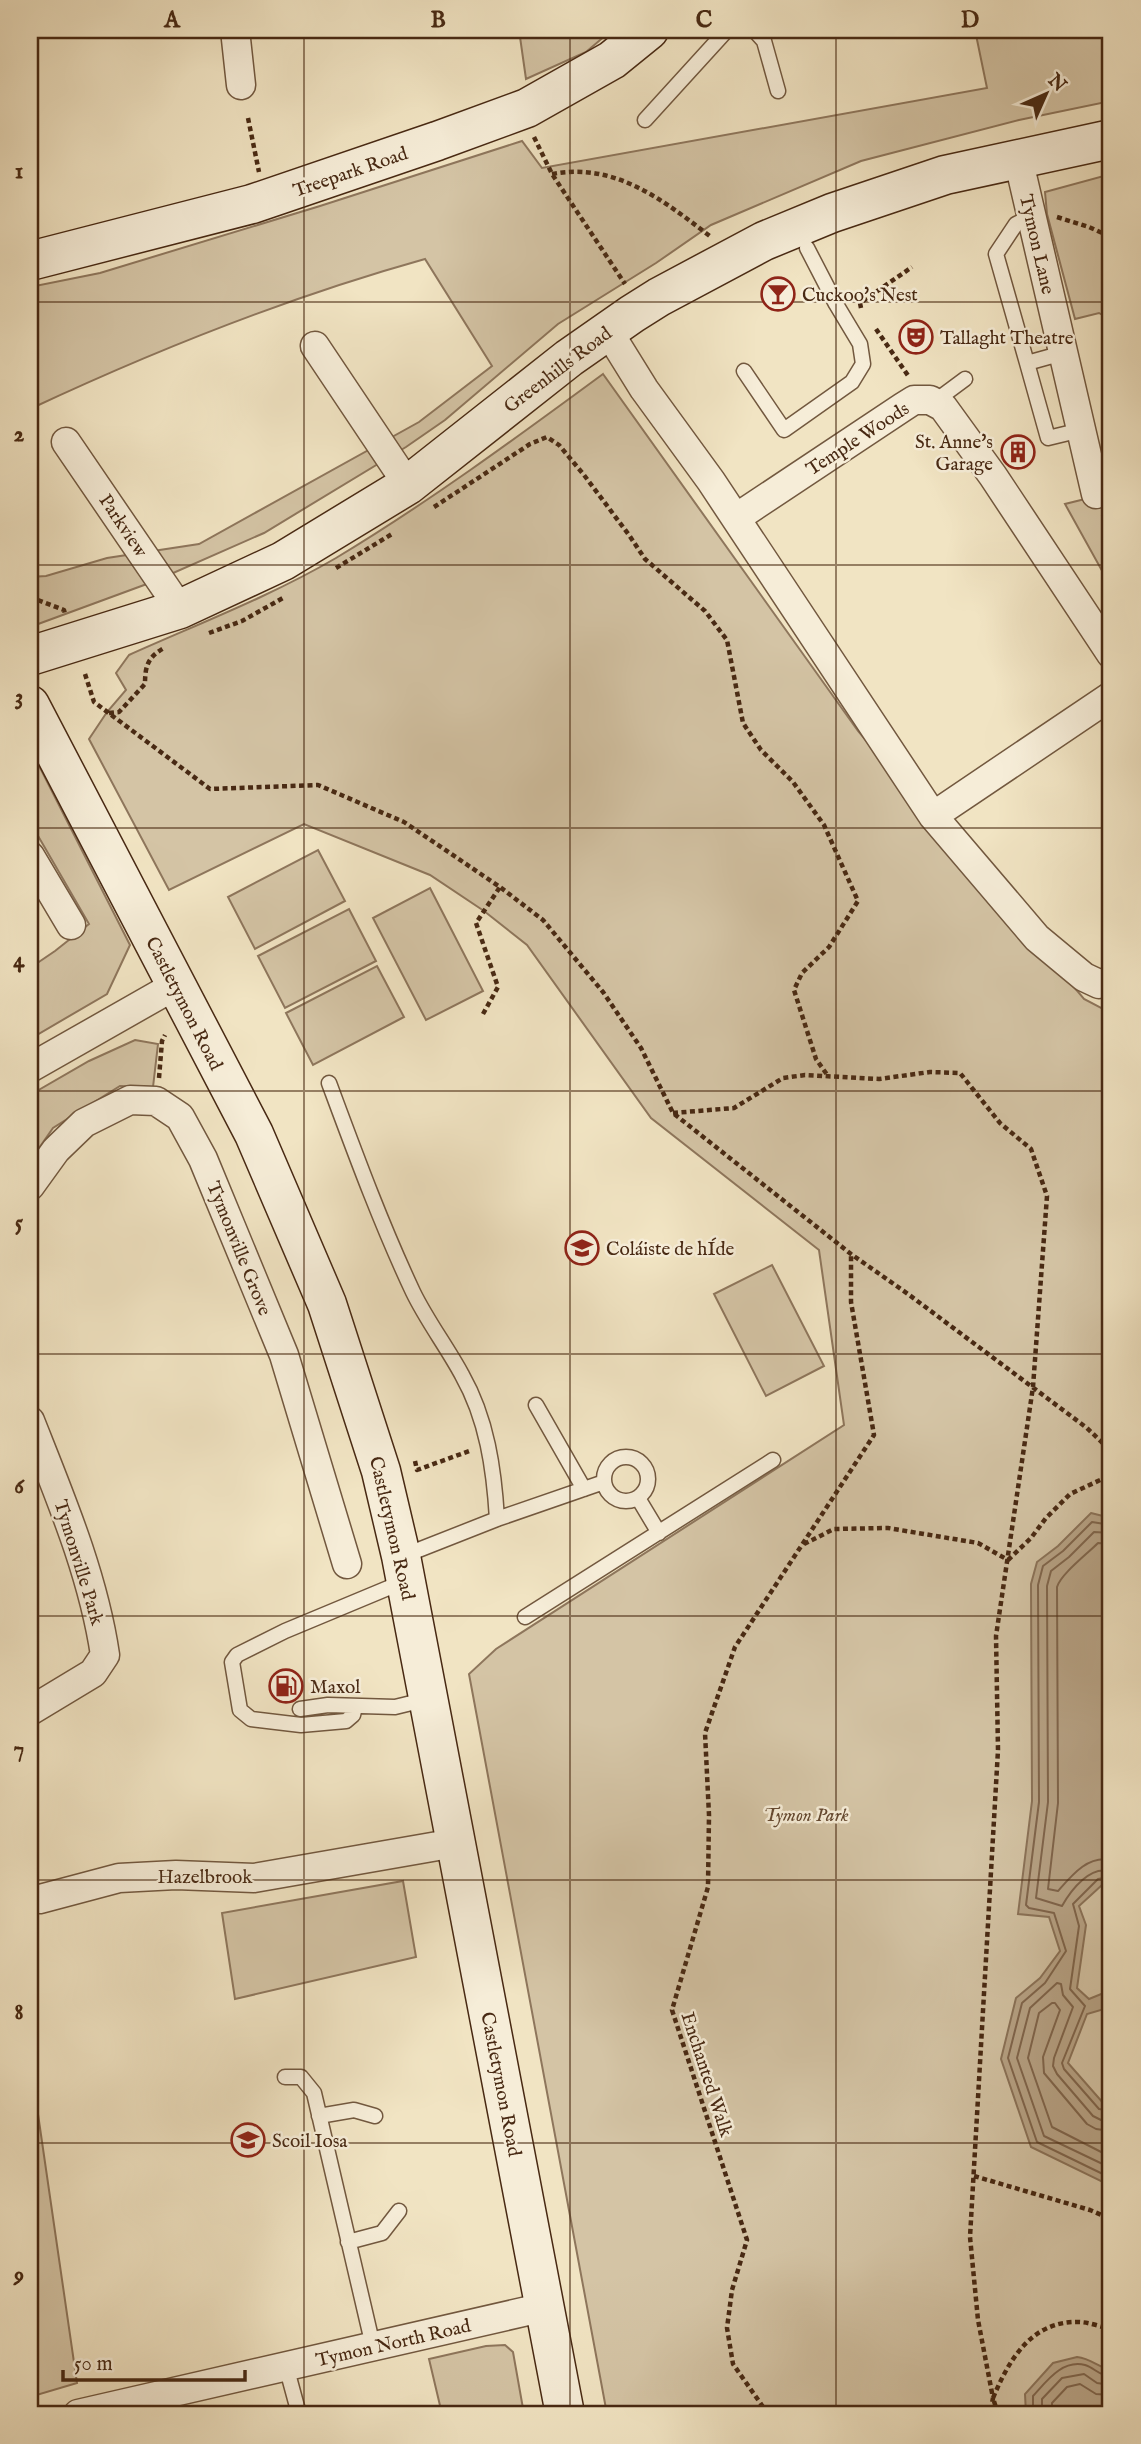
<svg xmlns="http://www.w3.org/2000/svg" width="1141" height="2444" font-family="'IM FELL English',serif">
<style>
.green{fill:#d4c4a5;stroke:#8e765c;stroke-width:2}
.water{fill:#b8a487;stroke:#8b7359;stroke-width:2}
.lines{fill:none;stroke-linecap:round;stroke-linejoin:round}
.shore{stroke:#80664d;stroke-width:2}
.lane-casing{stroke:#72583f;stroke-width:17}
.street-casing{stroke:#72583f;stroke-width:31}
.secondary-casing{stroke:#482913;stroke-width:41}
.path{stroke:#482913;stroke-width:4.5;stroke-dasharray:5 3.5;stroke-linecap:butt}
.lane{stroke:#f6edd8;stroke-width:14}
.street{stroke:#f6edd8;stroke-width:28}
.secondary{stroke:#f6edd8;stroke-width:38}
.grid{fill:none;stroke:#482913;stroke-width:2;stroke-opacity:0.55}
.labels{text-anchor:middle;stroke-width:5;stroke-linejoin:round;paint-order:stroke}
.street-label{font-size:19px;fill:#482913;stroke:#f6edd8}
.poi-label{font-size:19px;fill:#482913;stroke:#f6edd8;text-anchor:start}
.park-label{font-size:19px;font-style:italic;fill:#644830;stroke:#f6edd8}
.neatline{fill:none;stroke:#482913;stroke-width:2.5}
.grid-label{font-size:23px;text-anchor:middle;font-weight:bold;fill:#482913}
</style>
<rect width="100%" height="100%" fill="#f1e4c3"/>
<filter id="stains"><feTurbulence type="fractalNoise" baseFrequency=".00286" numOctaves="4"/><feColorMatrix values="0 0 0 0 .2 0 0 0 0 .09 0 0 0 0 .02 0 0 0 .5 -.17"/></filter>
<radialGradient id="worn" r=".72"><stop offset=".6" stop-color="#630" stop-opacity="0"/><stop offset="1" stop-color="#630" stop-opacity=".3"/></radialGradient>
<!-- green -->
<path class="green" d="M519,30H612L586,52L526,79Z
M975,30H1111V101L1019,120L861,161L711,225L656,263L558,324L445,420L406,447L264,533L155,581L30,627V577L46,576L107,558L199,544L419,422L492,366L425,259C289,297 158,349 30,409V287L100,273L320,206L522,141L542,168L987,88Z
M1111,174V320L1099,313L1075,319L1047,214L1045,192Z
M603,374L858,731L1084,999L1111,1013V2414H607L469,1674L496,1649L844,1425L819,1250L651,1118L527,945L484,911L430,875L304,824L169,890L89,739L107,712L126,690L116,673L129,655C198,624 271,596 336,558C429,502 516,438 603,374Z
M1089,498L1105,500L1111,517V587L1065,504Z
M30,748L130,945L107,994L30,1039V968L55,951L89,924L30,822Z
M318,850L345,901L255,949L228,897Z
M430,888L483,991L426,1020L373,918Z
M349,909L376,961L285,1008L258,956Z
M377,966L404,1017L313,1065L286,1013Z
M135,1040L158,1044L153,1087L120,1086L53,1128L30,1161V1095L89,1061Z
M772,1265L824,1366L766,1396L714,1294Z
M403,1881L416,1957L235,1999L222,1913Z
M30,2059L77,2383L30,2397Z
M505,2345L513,2352L524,2414H442L429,2359L486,2346Z"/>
<!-- water -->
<path class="water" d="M1091,1513L1111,1518V1890L1102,1885L1079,1906L1086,1925L1077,1988L1089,1999L1111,1990V2007L1087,2014L1068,2063L1104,2104L1111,2105V2186L1031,2147L1001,2059L1016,1998L1040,1978L1060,1951L1049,1917L1018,1914L1032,1801L1031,1584L1037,1562L1058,1546Z
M1077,2357C1093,2359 1098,2368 1111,2369V2414H1026L1025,2394L1053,2363Z"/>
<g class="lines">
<!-- shore -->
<path class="shore" d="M1111,1525L1092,1522L1063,1551L1043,1566L1038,1585L1039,1802L1026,1905L1029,1908L1054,1913L1066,1951L1045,1983L1022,2003L1008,2058L1037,2142L1111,2178
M1111,1533L1094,1532L1069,1557L1051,1571L1047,1586L1048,1802L1036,1898L1062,1906C1071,1890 1091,1864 1111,1872
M1111,1544L1098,1543C1086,1555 1061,1574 1057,1587L1058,1803L1048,1889L1058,1891C1072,1875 1088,1855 1111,1860
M1111,1882L1104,1878L1098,1879L1073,1904L1079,1926L1070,1989L1085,2006L1062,2063L1064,2069L1099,2109L1111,2111
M1111,2120H1101L1093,2116L1057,2074L1053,2066L1054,2058L1073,2007L1063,1995L1061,1984L1057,1983L1030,2008L1017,2058L1044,2136L1111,2168
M1111,2131L1096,2129L1087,2124L1044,2073L1043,2057L1060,2010L1055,2003H1052L1039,2013L1028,2058L1052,2127L1111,2157
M1033,2414V2396C1046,2382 1062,2359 1085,2365C1095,2368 1099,2376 1111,2376
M1042,2414V2399L1062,2378L1084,2374L1097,2383L1111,2385
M1052,2414V2403L1067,2387L1080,2384L1096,2394L1111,2395"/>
<defs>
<path id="lane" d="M754,30L764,41L778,91
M645,120L727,30
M1063,353L1027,363L1048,438L1081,430
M1027,363L996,254L1016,224L1031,217
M744,371L784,430L852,382L863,364L860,344L836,304L807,248
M934,402L965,379
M329,1083C355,1153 381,1224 413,1292C427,1321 447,1347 462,1375C487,1419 494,1469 497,1519
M536,1405L584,1489
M604 1479a22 22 0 1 1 44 0a22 22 0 1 1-44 0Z
M638,1498L659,1533
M403,1556L497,1519L604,1482
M525,1617L773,1460
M355,1707L353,1715L346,1721L301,1725L251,1719L240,1710L232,1662L237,1655L285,1631L405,1581
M300,1709L328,1705L395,1707L428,1699
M285,2077H301L314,2093L373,2346
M319,2116L354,2110L375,2116
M348,2242L382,2233L399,2211
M286,2366L299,2414"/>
<path id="street" d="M235,30L241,85
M1018,158L1096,494
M608,331L644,389L711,481L933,816L1037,938L1084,977L1099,984L1111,981
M315,346L408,485
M66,442L180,609
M736,518L903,407L914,400H930L943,407L993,476L1111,654
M933,816L1111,696
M30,856L71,925
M30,1068L176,985
M30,1186L56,1150L84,1123L130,1100L156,1101L180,1117L203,1159L284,1355L347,1564
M30,1421C60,1497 93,1574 105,1655L93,1673L30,1711
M40,1899L119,1878L176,1875L254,1878L455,1843
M78,2414L545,2307"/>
<path id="secondary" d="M30,261L252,204L437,141L527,108L612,60L649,30
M30,656L180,609L283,561L408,485L569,358L632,314L659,297L764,241L832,213L945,175L1111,139
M30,705L254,1134L327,1304L381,1471L401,1556L565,2414"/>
</defs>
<!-- lane casing -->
<use href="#lane" class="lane-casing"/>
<!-- street casing -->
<use href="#street" class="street-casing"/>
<!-- secondary casing -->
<use href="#secondary" class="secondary-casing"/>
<!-- path -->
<path class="path" d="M248,118L259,172
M534,137L552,174L625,284
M552,174C615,162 663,200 711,237
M1057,217L1089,227L1111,237
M861,308L860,303L912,267
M876,329L909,377
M434,507L530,444L547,437L559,445L584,475L629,535L645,559L705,611L727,640L743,723L761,750L793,782L824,825L858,901L829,947L802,973L794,990L816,1059L828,1076
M1103,515L1111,541
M336,568L392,534
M30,597L64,610L65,614
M209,633L242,621L283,598
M85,674L94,702L210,789L318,785L404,822L500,887L543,920L603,992L641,1048L673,1113L851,1254L908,1294L1087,1428L1111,1451
M109,713L119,712L145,684C145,666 148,657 164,648
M483,1014L498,987L476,923L500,887
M159,1078L162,1041L165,1035
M673,1113L734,1108L783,1078L805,1075L879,1079L930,1072L960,1073L1000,1123L1031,1149L1047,1196L1033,1387L996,1636L998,1750L970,2237L978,2320L993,2398L990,2414
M415,1461L417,1470L472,1450
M804,1544L834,1529L888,1528L978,1543L1008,1560
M1008,1560L1031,1538L1046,1518L1070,1494L1111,1475
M974,2176L1090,2210L1111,2219
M768,2414L733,2364L727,2328L732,2290L747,2240L672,2010L708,1887L709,1815L705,1733L735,1647L874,1435L851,1302V1255
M998,2414L993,2398C1009,2360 1031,2321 1078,2322C1089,2322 1101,2327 1111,2329"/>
<!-- lane -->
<use href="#lane" class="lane"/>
<!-- street -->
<use href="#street" class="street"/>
<!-- secondary -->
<use href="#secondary" class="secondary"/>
</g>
<!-- grid -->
<path class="grid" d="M304,30V2414M570,30V2414M836,30V2414M30,302H1111M30,565H1111M30,828H1111M30,1091H1111M30,1354H1111M30,1616H1111M30,1880H1111M30,2143H1111"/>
<!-- icons -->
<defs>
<symbol id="bar-ring" viewBox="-11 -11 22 22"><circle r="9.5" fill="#f6edd8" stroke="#8f2418" stroke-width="1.5"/><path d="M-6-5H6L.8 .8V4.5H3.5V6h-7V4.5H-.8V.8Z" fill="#8f2418"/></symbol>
<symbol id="theatre-ring" viewBox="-11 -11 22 22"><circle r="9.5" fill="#f6edd8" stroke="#8f2418" stroke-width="1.5"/><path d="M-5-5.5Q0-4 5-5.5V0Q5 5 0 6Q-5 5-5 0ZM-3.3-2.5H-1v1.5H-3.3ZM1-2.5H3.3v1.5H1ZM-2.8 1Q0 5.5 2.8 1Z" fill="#8f2418"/></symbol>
<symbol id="building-ring" viewBox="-11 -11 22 22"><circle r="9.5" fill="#f6edd8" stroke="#8f2418" stroke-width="1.5"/><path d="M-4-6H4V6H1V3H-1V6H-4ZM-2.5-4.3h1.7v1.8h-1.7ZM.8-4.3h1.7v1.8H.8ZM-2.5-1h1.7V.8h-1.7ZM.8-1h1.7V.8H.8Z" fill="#8f2418"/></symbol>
<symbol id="school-ring" viewBox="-11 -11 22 22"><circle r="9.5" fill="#f6edd8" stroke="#8f2418" stroke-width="1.5"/><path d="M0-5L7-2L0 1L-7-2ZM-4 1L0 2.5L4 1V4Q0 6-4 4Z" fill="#8f2418"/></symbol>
<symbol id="fuel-ring" viewBox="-11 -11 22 22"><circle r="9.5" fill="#f6edd8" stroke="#8f2418" stroke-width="1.5"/><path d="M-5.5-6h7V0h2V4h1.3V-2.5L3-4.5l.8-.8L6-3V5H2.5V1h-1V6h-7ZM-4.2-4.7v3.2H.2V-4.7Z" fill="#8f2418"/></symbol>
</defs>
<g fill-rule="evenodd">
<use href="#bar-ring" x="759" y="275" width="38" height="38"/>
<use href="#theatre-ring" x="897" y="318" width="38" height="38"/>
<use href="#building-ring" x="999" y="433" width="38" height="38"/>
<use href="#school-ring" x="563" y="1229" width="38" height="38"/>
<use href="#fuel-ring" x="267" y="1667" width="38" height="38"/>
<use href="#school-ring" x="229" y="2121" width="38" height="38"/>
</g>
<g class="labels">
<!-- street labels -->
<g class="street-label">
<text transform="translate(350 171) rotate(-19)" y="7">Treepark Road</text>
<text transform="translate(1038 244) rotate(77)" y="7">Tymon Lane</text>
<text transform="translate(557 369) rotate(-37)" y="7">Greenhills Road</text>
<text transform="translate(857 438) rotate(-33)" y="7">Temple Woods</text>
<text transform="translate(124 525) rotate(56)" y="7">Parkview</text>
<text transform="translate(185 1003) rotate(63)" y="7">Castletymon Road</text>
<text transform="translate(240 1248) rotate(68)" y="7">Tymonville Grove</text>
<text transform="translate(393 1528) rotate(77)" y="7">Castletymon Road</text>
<text transform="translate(80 1562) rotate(73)" y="7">Tymonville Park</text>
<text x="205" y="1883">Hazelbrook</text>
<text transform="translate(708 2074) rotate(72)" y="7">Enchanted Walk</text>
<text transform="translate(502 2084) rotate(79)" y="7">Castletymon Road</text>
<text transform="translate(393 2342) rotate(-13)" y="7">Tymon North Road</text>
</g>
<!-- poi labels -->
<g class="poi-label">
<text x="802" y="301">Cuckoo's Nest</text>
<text x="940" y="344">Tallaght Theatre</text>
<text x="993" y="448" text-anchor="end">St. Anne's<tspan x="993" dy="22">Garage</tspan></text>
<text x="606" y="1255">Coláiste de hÍde</text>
<text x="310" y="1693">Maxol</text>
<text x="272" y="2147">Scoil Iosa</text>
</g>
<!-- park labels -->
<g class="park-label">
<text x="806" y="1821">Tymon Park</text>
</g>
</g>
<!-- margin -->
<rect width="1141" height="2444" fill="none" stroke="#f1e4c3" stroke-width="77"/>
<!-- north arrow -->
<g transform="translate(1046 94) rotate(45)" stroke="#f6edd8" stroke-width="5" paint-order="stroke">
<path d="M0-5L12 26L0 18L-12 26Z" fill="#482913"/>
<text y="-10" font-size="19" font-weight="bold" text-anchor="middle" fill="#482913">N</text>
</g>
<!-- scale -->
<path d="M63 2370v10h182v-10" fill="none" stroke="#482913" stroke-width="3.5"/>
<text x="74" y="2370" font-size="21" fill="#482913" stroke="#f6edd8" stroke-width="5" paint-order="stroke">50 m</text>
<rect x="38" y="38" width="1064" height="2368" class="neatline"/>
<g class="grid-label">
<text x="172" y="27">A</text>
<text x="438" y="27">B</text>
<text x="704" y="27">C</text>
<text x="970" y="27">D</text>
<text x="19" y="178">1</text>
<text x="19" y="441">2</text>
<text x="19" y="704">3</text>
<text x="19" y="967">4</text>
<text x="19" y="1230">5</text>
<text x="19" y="1493">6</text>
<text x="19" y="1756">7</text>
<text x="19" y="2019">8</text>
<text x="19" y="2282">9</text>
</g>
<rect width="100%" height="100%" filter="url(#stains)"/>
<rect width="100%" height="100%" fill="url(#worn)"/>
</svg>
